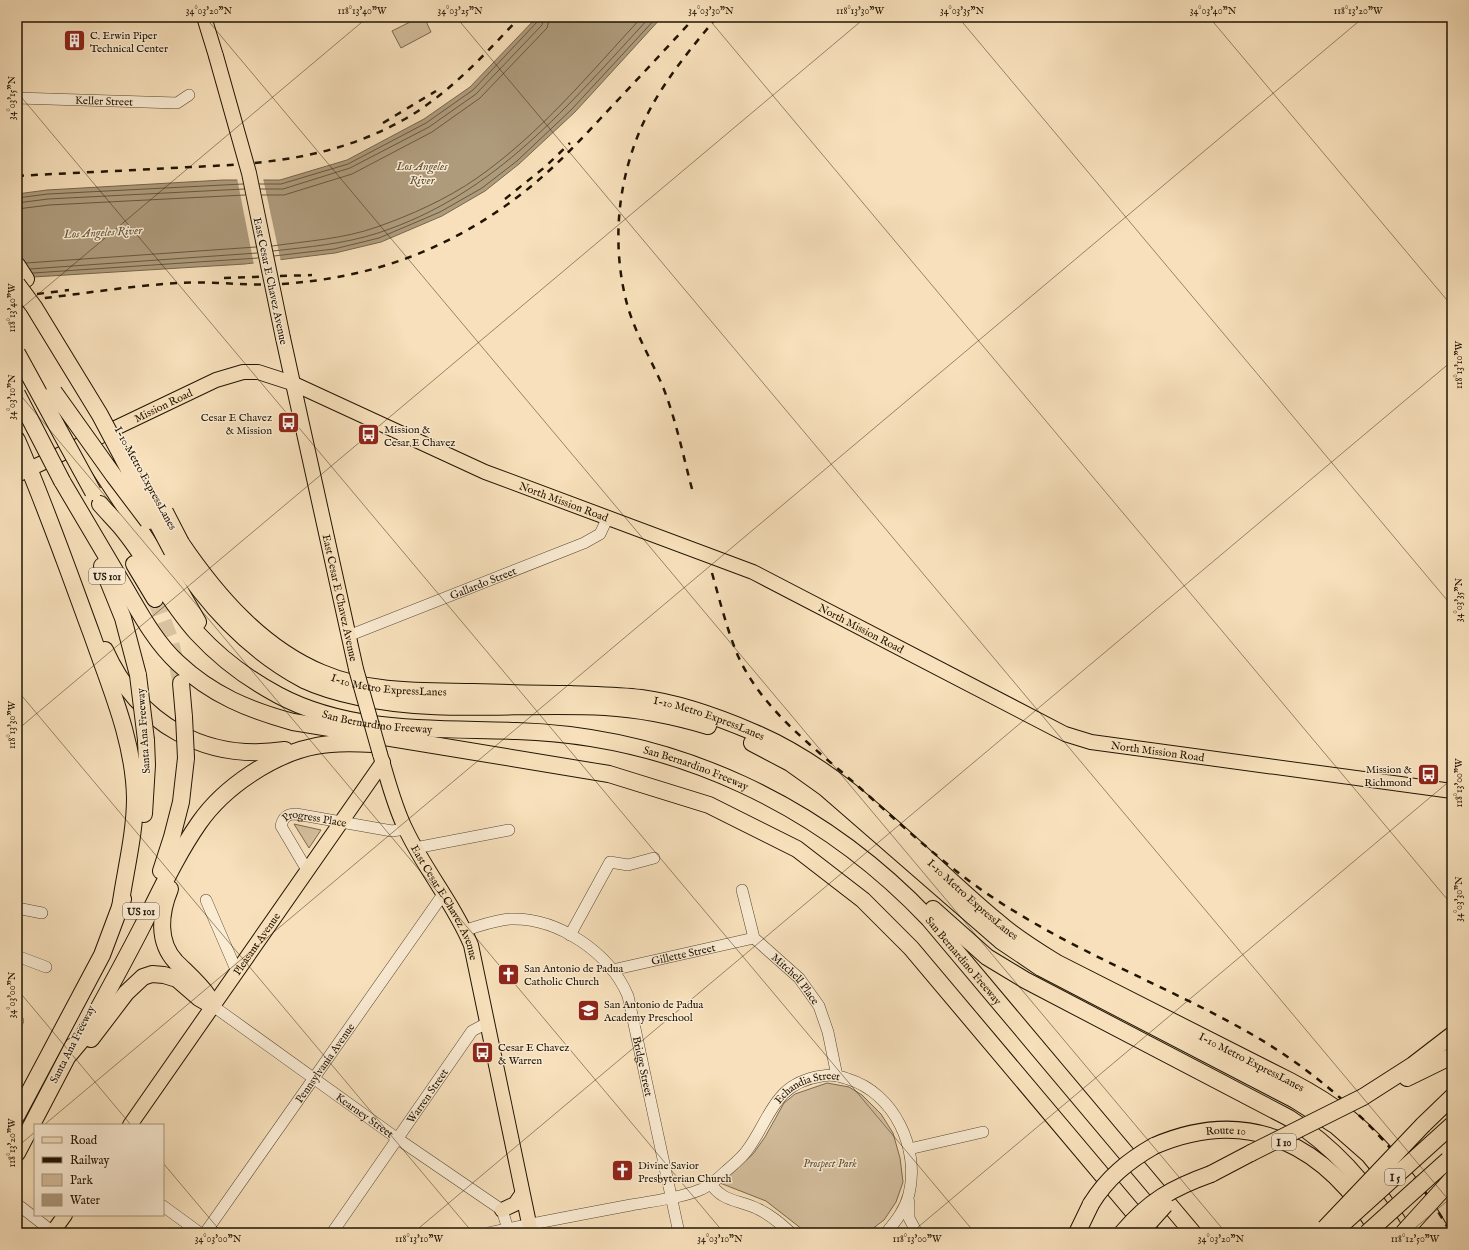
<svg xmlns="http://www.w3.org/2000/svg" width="1469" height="1250" font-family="'IM FELL English',serif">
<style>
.green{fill:#d3bd9c;stroke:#7a684f}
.water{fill:#ae9b7c;stroke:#76654b}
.pier{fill:#f7e0bb}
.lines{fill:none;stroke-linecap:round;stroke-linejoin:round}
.shore{stroke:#68583f;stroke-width:1}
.highway-tunnel{stroke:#d7c19f;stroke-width:16;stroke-dasharray:16 8;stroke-linecap:butt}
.minor-casing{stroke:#564730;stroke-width:12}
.major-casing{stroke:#211402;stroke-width:16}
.highway-casing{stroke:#211402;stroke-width:18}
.minor{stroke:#faebd3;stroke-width:11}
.major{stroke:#f7e0bb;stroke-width:14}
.highway{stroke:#f7e0bb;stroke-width:16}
.rail{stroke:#211402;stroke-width:2.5;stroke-dasharray:7 7;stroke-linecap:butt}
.major-bridge-casing{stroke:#211402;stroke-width:16;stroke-linecap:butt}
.highway-bridge-casing{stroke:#211402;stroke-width:18;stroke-linecap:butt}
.major-bridge{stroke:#f7e0bb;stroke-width:14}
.highway-bridge{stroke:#f7e0bb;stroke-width:16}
.ticks{fill:none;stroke:#211402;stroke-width:1;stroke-opacity:0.45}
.labels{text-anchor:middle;stroke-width:3;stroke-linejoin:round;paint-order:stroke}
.shield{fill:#faebd3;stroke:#625441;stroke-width:1}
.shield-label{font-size:10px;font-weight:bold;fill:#211402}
.poi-label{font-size:11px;fill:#211402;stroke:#faebd3;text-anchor:start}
.street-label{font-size:11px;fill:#211402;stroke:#faebd3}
.park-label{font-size:11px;font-style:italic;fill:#5f4f38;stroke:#faebd3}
.water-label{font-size:12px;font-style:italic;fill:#605139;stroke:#faebd3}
.neatline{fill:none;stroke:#211402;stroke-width:1.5}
.ticks-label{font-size:10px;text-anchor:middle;fill:#211402}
</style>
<rect width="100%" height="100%" fill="#f7e0bb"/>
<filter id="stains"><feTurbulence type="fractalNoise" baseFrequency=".005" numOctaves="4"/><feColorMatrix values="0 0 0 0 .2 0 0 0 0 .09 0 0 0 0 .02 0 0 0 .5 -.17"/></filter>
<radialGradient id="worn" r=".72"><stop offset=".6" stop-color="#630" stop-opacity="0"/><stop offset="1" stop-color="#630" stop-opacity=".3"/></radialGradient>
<!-- green -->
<path class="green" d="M420,17H424L431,32L401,48L392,31Z
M294,824L321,830L309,848Z
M827,1083L849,1087L862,1095L881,1114L893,1133L900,1158L903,1182L896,1202L884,1220L867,1233H807L766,1201L720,1183L753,1154L765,1137L784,1103L795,1094Z"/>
<!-- water -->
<path class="water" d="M537,17H662L575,112L519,164L485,191L442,216L381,242L335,253L245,264L17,278V194L47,190L223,180H280L347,160L424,119L470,87Z"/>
<!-- pier -->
<path class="pier" d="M237,178H263L281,262L254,265Z"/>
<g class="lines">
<!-- shore -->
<path class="shore" d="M259,184H281L348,164L426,123L473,90L538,21L539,17
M260,189H283L350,168L429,127L476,94L542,25L544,17
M262,195H284L352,174L432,132L480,98L547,28L550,17
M17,198L48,194L243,184
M17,203L48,199L244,189
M17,209L49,205L245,195
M272,246C307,241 343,239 377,227C411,215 447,199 477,178C540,134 590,73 642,17
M273,251C308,247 344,244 378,233C497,194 568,105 650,17
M274,256L334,249L379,238L440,212L482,188L517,161L572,109L657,17
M26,263L256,247
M30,269L257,253
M33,273L258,258"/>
<!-- highway-tunnel -->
<path class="highway-tunnel" d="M155,599L170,638L181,683"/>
<defs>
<g id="minor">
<path id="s1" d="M17,98L177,103L189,95"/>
<path id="s2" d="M348,636L584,543L600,534L608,517"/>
<path d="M415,848L509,830"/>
<path id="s3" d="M307,870L281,826C283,817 287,814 296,814L392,831L405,829"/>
<path id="s4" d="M742,890L754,938L799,978L819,1006L828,1032L837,1076"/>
<path d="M206,900L237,972"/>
<path d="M17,908L42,913"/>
<path id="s5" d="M465,930C480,926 495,920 510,919C558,917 610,953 628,996L679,1233"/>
<path d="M570,935L610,862L628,865L654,858"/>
<path d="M17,956L46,967"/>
<path id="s6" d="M612,970L754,938"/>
<path id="s7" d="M213,1006L398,1139L502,1210L508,1229"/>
<path d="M17,1020L18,1021"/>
<path d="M909,1149L983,1132"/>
<path d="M710,1183C724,1203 738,1199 758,1209C771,1215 781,1224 791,1233"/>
<path d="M909,1202V1218L917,1233"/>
<path d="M163,1206L200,1233"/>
<path d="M21,1207L53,1232"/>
<path id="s8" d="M205,1233L444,893"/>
<path id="s9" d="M332,1233L472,1031L487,1023"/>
<path id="s10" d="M488,1233C535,1223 583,1214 631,1205C652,1201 682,1198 702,1189C710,1185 720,1177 726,1171C733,1165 743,1157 748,1149C771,1117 774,1083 822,1076C831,1074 840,1076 848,1079C894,1093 920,1148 909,1194C905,1210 896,1221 886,1233"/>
</g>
<g id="major">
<path d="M204,17L216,56"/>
<path id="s11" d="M283,338L356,669"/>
<path id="s12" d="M17,475L216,380L243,372H258L292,383L485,472L753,572L1065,734L1091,742L1452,791"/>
<path id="s13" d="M380,754C388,780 394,806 406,830C425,870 454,904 471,945L531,1233"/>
<path id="s14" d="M130,1125L383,762"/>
<path d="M502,1210L515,1204L522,1194"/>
<path d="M52,1233L65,1215"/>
</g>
<g id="highway">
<path d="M17,265L26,279"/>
<path d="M17,307L99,436"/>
<path d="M17,332L54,392"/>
<path d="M17,440C45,504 68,570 92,635C110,687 134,741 135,798C135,834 125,872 120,908"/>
<path d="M87,450L179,589L198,622"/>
<path d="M62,481C83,516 103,551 124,586C140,613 155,642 178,663C212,695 249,710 293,722L609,774L709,805L797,849L863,900L911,948L1151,1233"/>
<path id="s15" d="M100,504C106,511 113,518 120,526C148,559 167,600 197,633C220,658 248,679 278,695C351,734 437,728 517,731C675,736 821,805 929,919L1193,1233"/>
<path id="s16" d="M181,543C217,596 262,648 322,673C368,693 423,691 473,692C505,693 537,694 570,694C593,695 618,695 641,698C680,703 718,717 753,732C849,772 919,857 998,922C1016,938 1036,950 1057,963L1290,1081C1311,1092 1331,1104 1350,1119C1387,1149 1418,1192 1442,1233"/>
<path d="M172,551C206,603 247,650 304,680C321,688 340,693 358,697C439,715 523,702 605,707C640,709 674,716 708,726"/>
<path d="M134,564L155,599"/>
<path d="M102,566L123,618L138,675"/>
<path d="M105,650C138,724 205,762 285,750"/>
<path d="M181,683L184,717"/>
<path d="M752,743L790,763L825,788L1001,941L1041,968L1295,1100L1336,1126L1369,1155L1395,1187L1426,1233"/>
<path d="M144,814L147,765L146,740"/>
<path d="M161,871L172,837L181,802L186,758"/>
<path d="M170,889C160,913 157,942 176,962C187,973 199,983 208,996"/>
<path d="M933,909L987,957L1025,980L1289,1118C1335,1147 1369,1186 1397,1233"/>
<path d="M91,1039L126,993L143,977L152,974L164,975L177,979L199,998L213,1006"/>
<path d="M70,1054L80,1042C101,1004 122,966 142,927C160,892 176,856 199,823C224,787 273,754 316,746C334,742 355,743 373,744"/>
<path d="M1407,1078L1452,1056"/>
<path d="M1363,1097L1413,1065L1452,1035"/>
<path d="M17,1115L102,955L123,899"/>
<path d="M1423,1125L1452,1097"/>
<path id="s17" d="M1154,1146C1251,1104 1328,1147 1379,1233"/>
<path d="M17,1153L73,1046"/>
<path d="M1211,1174L1251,1153"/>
<path d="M1077,1233L1091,1204"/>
</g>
</defs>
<!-- minor casing -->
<use href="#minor" class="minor-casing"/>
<!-- major casing -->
<use href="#major" class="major-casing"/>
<!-- highway casing -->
<use href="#highway" class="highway-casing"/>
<!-- minor -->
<use href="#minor" class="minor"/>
<!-- major -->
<use href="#major" class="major"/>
<!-- highway -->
<use href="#highway" class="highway"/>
<!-- rail -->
<path class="rail" d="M383,123L436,91
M17,176C68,173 120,171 171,168C257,164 328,162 405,119C450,93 485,54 520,17
M505,199L545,167L570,143
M224,278L312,275
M37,294L69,290
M17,301C71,296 125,286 179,283C213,281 247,286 281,284C373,278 451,249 524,192C552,170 576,145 600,119C632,85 664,51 695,17
M692,489C683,455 676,420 663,387C651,359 635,333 627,304C608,232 621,154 660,92C677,65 697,41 717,17
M712,573C720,601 727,630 738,656C763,711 815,748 859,787C908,831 957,877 1014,911C1085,955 1164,986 1237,1026C1326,1074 1401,1146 1451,1233"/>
<defs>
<path id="major-bridge" d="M216,56L249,173L283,338
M356,669L380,754"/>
<path id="highway-bridge" d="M17,284L34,307L100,415L172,551
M17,353L93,492
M54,392L114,476L148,521
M17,394L62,481
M165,512L181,543
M138,675L146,740
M184,717L186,758
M1251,1153L1363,1097
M1091,1204C1107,1178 1128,1161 1154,1146
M1325,1228L1423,1125
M1337,1229L1452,1125
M1122,1233C1149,1201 1172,1188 1211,1174
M1140,1233L1165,1205
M1367,1233L1448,1160
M1403,1233L1452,1179"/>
</defs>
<!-- major-bridge casing -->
<use href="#major-bridge" class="major-bridge-casing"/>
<!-- highway-bridge casing -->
<use href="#highway-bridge" class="highway-bridge-casing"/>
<!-- major-bridge -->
<use href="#major-bridge" class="major-bridge"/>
<!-- highway-bridge -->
<use href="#highway-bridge" class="highway-bridge"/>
</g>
<!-- ticks -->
<path class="ticks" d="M205,17L1226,1233M456,17L1452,1204M707,17L1452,905M958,17L1452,606M1209,17L1452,306M17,92L975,1233M17,312L368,17M17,391L724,1233M17,690L473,1233M17,730L866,17M17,989L131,1125M44,1125L1364,17M17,1147L35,1132M163,1163L222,1233M413,1233L1452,361M911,1233L1452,779M1409,1233L1452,1197"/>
<!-- icons -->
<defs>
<symbol id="building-square" viewBox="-11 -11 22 22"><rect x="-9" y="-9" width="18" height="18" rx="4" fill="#8f2418" stroke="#faebd3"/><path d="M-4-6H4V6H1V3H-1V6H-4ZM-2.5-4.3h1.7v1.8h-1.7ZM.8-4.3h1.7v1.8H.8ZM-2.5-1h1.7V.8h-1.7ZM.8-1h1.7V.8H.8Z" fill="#fff"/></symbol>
<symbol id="bus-square" viewBox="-11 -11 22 22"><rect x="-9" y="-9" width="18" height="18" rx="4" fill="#8f2418" stroke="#faebd3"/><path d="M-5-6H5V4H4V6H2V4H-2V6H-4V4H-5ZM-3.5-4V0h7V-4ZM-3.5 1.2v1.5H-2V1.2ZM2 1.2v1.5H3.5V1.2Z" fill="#fff"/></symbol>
<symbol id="church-square" viewBox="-11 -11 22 22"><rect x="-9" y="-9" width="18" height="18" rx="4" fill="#8f2418" stroke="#faebd3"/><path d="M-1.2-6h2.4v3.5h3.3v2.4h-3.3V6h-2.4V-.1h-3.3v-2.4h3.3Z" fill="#fff"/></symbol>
<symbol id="school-square" viewBox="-11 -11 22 22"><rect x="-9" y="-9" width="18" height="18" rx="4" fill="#8f2418" stroke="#faebd3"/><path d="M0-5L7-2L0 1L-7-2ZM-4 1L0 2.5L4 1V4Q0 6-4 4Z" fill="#fff"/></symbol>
</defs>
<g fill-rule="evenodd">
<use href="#building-square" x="62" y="28" width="25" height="25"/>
<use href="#bus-square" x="276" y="410" width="25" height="25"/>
<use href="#bus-square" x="356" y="422" width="25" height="25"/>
<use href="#bus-square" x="1416" y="762" width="25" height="25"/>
<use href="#church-square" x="496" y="962" width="25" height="25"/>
<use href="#school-square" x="576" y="998" width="25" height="25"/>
<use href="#bus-square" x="470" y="1040" width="25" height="25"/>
<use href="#church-square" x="610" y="1158" width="25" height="25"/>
</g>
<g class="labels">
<!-- shield labels -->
<g class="shield">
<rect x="89" y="568" width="36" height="16" rx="3"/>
<rect x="123" y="903" width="36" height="16" rx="3"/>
<rect x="1272" y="1134" width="24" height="16" rx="3"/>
<rect x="1385" y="1169" width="20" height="16" rx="3"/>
</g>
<g class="shield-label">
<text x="107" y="580">US 101</text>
<text x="141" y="915">US 101</text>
<text x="1284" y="1146">I 10</text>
<text x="1395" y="1181">I 5</text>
</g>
<!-- poi labels -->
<g class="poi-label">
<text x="90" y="39">C. Erwin Piper<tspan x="90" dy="13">Technical Center</tspan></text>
<text x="272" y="421" text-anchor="end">Cesar E Chavez<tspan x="272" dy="13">&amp; Mission</tspan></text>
<text x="384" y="433">Mission &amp;<tspan x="384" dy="13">Cesar E Chavez</tspan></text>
<text x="1412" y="773" text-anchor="end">Mission &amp;<tspan x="1412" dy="13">Richmond</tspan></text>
<text x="524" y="972">San Antonio de Padua<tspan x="524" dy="13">Catholic Church</tspan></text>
<text x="604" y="1008">San Antonio de Padua<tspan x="604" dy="13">Academy Preschool</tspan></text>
<text x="498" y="1051">Cesar E Chavez<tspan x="498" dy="13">&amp; Warren</tspan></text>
<text x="638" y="1169">Divine Savior<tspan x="638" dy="13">Presbyterian Church</tspan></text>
</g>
<!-- street labels -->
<g class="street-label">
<text dy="4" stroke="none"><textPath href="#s1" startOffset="87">Keller Street</textPath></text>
<text transform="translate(271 281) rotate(78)" y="4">East Cesar E Chavez Avenue</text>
<text dy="4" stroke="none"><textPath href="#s12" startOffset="162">Mission Road</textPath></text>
<text transform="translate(146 478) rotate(61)" y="4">I-10 Metro ExpressLanes</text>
<text dy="4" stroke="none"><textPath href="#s12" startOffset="596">North Mission Road</textPath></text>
<text dy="4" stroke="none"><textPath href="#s2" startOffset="145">Gallardo Street</textPath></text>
<text dy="4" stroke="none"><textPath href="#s11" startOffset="266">East Cesar E Chavez Avenue</textPath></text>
<text dy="4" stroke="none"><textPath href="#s12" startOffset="920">North Mission Road</textPath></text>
<text dy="4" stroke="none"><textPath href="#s16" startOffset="263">I-10 Metro ExpressLanes</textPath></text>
<text dy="4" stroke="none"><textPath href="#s16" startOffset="587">I-10 Metro ExpressLanes</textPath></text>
<text dy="4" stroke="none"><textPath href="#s15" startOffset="368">San Bernardino Freeway</textPath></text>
<text transform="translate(143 731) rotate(-94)" y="4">Santa Ana Freeway</text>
<text dy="4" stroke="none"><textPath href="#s12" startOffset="1244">North Mission Road</textPath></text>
<text dy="4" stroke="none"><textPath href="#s15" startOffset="692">San Bernardino Freeway</textPath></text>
<text dy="4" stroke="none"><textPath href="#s3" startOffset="91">Progress Place</textPath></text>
<text dy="4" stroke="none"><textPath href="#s16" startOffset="911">I-10 Metro ExpressLanes</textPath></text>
<text dy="4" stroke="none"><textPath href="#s13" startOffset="163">East Cesar E Chavez Avenue</textPath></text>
<text dy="4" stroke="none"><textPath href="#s14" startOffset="221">Pleasant Avenue</textPath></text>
<text dy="4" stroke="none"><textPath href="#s6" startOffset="73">Gillette Street</textPath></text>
<text dy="4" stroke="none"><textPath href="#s15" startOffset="1027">San Bernardino Freeway</textPath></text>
<text dy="4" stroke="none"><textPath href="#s4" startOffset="108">Mitchell Place</textPath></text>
<text transform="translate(72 1044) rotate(-63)" y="4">Santa Ana Freeway</text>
<text dy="4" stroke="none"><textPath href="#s16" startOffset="1235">I-10 Metro ExpressLanes</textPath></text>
<text dy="4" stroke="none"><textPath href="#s8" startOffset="208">Pennsylvania Avenue</textPath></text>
<text dy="4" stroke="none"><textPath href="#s5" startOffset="267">Bridge Street</textPath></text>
<text dy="4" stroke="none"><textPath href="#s10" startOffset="371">Echandia Street</textPath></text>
<text dy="4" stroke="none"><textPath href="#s9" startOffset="167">Warren Street</textPath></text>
<text dy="4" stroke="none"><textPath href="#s7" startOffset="187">Kearney Street</textPath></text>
<text dy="4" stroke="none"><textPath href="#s17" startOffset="74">Route 10</textPath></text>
</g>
<!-- park labels -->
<g class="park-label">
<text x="830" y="1167">Prospect Park</text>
</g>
<!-- water labels -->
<g class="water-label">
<text x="422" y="170">Los Angeles<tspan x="422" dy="14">River</tspan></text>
<text transform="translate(103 232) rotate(-3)" y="4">Los Angeles River</text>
</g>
</g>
<!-- margin -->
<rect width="1469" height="1250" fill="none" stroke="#f7e0bb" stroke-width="44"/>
<!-- legend -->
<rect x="34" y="1124" width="130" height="92" fill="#faebd3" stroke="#a3957f"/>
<rect x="42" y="1137" width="20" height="6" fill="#f7e0bb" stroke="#a3957f"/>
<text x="70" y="1144" font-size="12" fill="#211402">Road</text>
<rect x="42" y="1157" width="20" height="6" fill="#211402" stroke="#a3957f"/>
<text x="70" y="1164" font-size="12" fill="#211402">Railway</text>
<rect x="42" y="1174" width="20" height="12" fill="#d3bd9c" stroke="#a3957f"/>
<text x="70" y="1184" font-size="12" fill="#211402">Park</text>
<rect x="42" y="1194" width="20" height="12" fill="#ae9b7c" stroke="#a3957f"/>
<text x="70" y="1204" font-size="12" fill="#211402">Water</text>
<rect x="22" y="22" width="1425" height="1206" class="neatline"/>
<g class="ticks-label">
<text x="209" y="14">34°03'20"N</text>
<text x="362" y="14">118°13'40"W</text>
<text x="460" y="14">34°03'25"N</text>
<text x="711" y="14">34°03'30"N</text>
<text x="860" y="14">118°13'30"W</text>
<text x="962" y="14">34°03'35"N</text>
<text x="1213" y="14">34°03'40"N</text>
<text x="1358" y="14">118°13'20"W</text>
<text transform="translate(11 98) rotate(-90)" y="4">34°03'15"N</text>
<text transform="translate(11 308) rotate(-90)" y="4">118°13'40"W</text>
<text transform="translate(1458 365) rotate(-90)" y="4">118°13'10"W</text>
<text transform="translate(11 397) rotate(-90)" y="4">34°03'10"N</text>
<text transform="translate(1458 600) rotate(-90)" y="4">34°03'35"N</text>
<text transform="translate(11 725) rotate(-90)" y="4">118°13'30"W</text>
<text transform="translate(1458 783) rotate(-90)" y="4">118°13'00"W</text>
<text transform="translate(1458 899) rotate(-90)" y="4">34°03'30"N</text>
<text transform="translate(11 995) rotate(-90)" y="4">34°03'00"N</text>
<text transform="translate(11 1143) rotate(-90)" y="4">118°13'20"W</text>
<text x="218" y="1242">34°03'00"N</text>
<text x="419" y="1242">118°13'10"W</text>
<text x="720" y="1242">34°03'10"N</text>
<text x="917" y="1242">118°13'00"W</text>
<text x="1221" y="1242">34°03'20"N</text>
<text x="1415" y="1242">118°12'50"W</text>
</g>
<rect width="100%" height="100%" filter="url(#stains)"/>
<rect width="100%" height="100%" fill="url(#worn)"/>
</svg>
